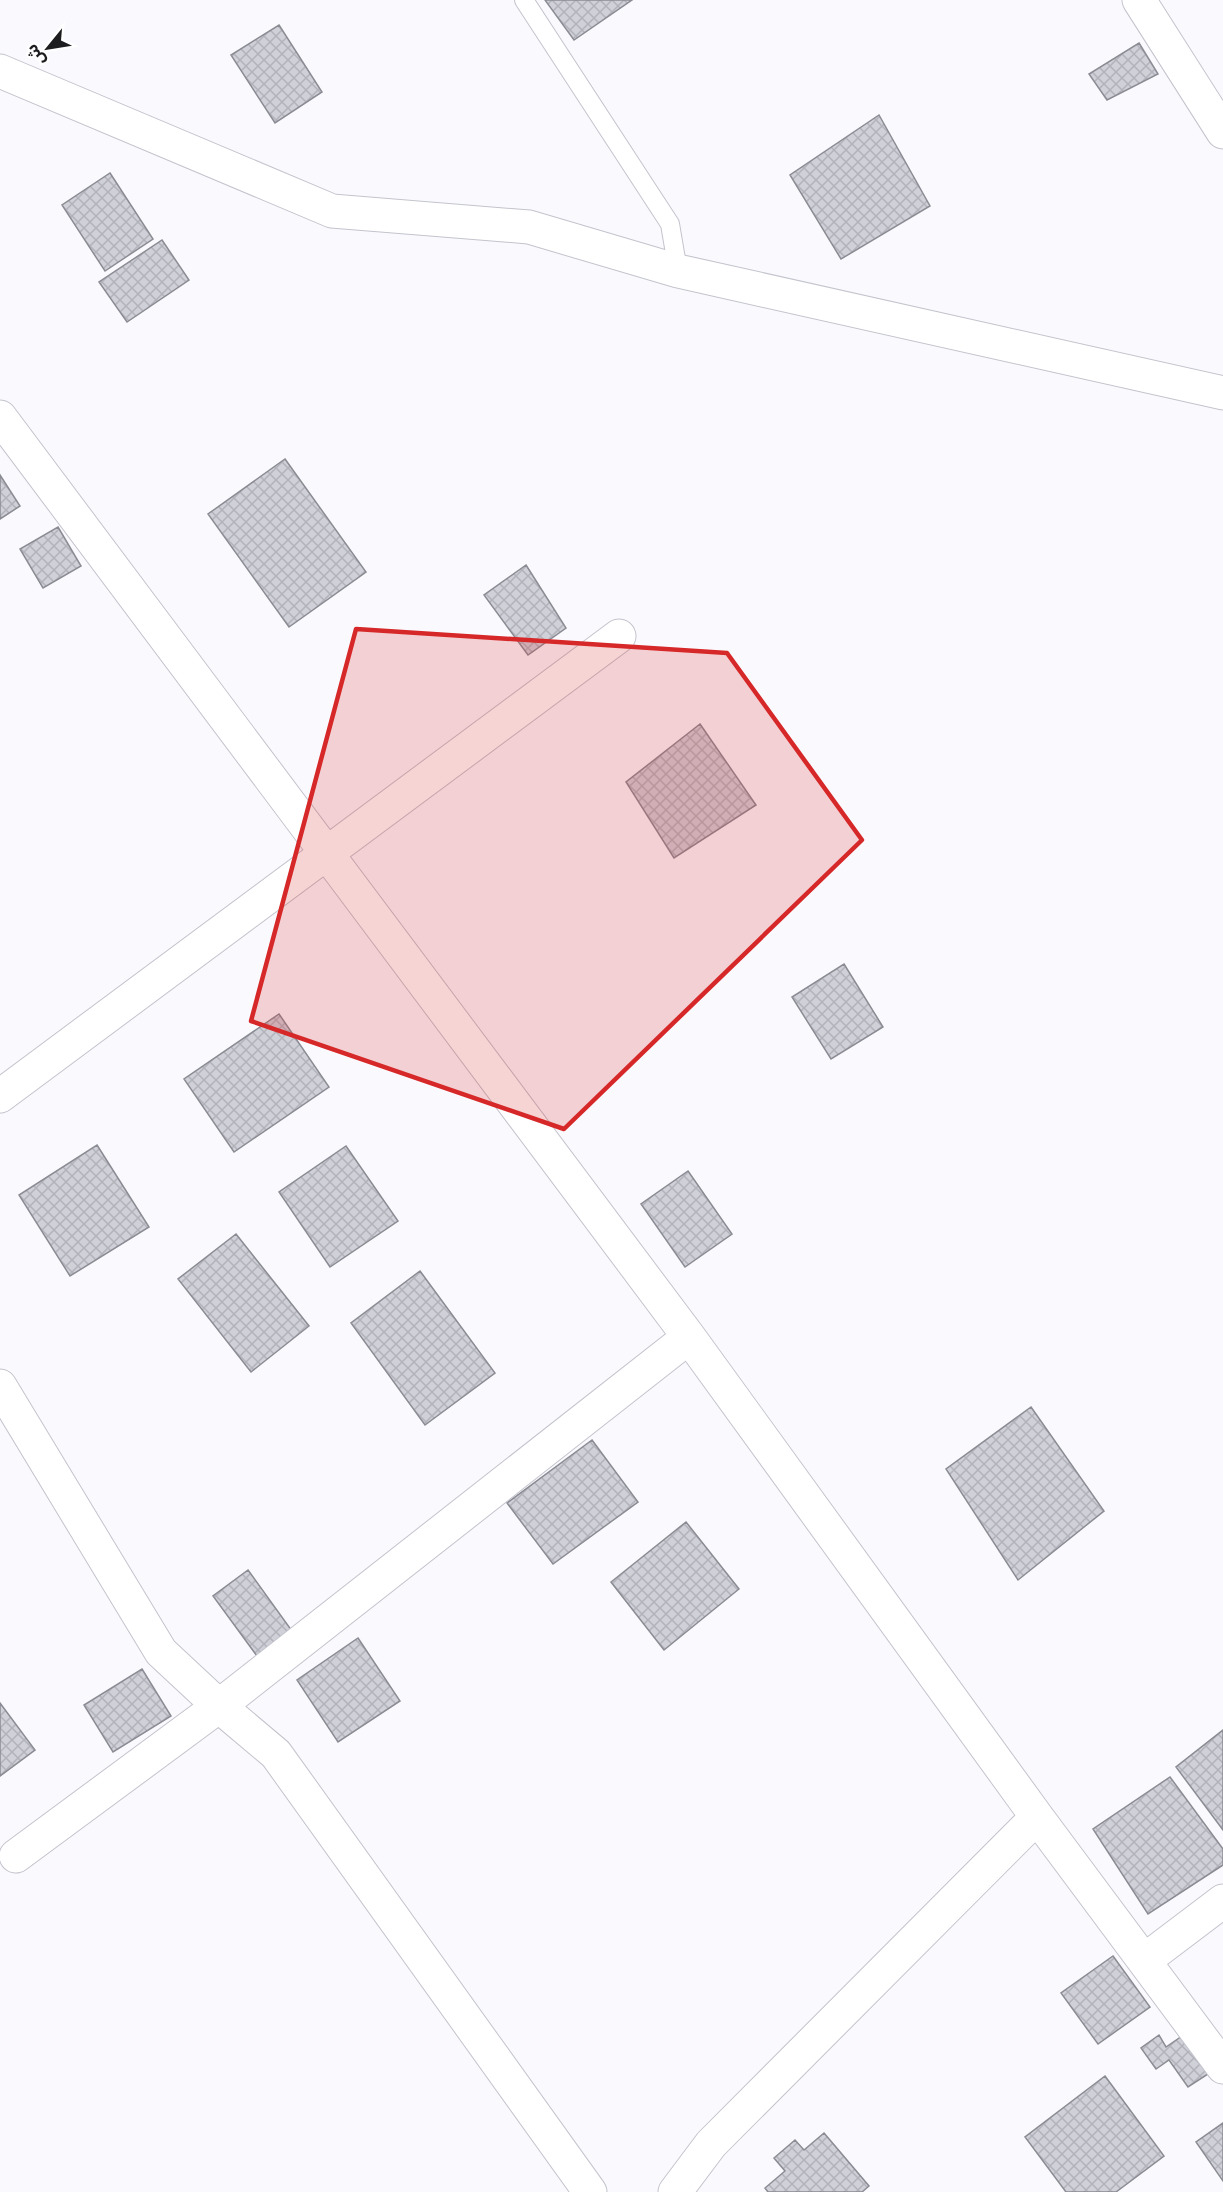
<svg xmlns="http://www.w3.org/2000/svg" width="1223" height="2192" font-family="Spectral,'Noto Sans Arabic',serif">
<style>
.building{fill:url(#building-cross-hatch);stroke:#8b8b94;stroke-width:1.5}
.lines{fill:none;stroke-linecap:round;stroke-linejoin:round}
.lane-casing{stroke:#c3c4cd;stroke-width:20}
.street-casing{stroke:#c3c4cd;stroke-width:35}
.lane{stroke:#fff;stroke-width:18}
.street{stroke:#fff;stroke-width:33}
.marked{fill:#d62828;fill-opacity:0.2;stroke:#d62828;stroke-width:4.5;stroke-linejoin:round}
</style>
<defs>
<pattern id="building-cross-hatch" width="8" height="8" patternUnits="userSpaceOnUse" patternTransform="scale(1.5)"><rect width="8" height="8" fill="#d0d0d9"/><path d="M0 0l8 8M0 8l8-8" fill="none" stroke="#b2b2ba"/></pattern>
</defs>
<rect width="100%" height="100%" fill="#fafafe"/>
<!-- building -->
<path class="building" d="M545,0H632L574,40Z
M279,25L322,92L275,123L231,55Z
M1139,43L1158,74L1107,100L1089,74Z
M879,115L930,206L841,259L790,175Z
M110,173L153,239L105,271L62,205Z
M162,240L189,280L127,322L99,282Z
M285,459L366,572L289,627L208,514Z
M0,475L20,506L0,519Z
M58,527L81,566L43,588L20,549Z
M526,565L566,628L528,655L484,595Z
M700,724L756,805L674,858L626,782Z
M844,964L883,1027L831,1059L792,997Z
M279,1014L329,1087L234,1152L184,1079Z
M97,1145L149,1227L70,1276L19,1195Z
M346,1146L398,1221L330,1267L279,1192Z
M688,1171L732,1234L685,1267L641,1204Z
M236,1234L309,1326L251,1372L178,1279Z
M420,1271L495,1373L425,1425L351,1323Z
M1031,1407L1104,1511L1018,1580L946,1469Z
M592,1440L638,1502L553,1564L507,1503Z
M686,1522L739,1589L664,1650L611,1582Z
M248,1570L292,1631L257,1656L213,1596Z
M358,1638L400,1701L338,1742L297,1680Z
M142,1669L171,1716L113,1752L84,1705Z
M0,1703L35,1750L0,1776Z
M1223,1730V1830L1176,1767Z
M1170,1777L1223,1849V1865L1148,1914L1093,1829Z
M1113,1956L1150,2007L1098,2044L1061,1993Z
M1185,2034L1211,2072L1188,2087L1169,2060L1156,2069L1141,2048L1159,2035L1166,2047Z
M1105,2076L1164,2156L1116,2192H1066L1025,2137Z
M1223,2123V2181L1196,2142Z
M824,2133L869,2186L862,2192H768L765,2188L785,2171L774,2158L795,2140L804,2150Z"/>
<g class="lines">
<defs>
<path id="lane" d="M524,0L670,224L678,271"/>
<path id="street" d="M1139,0L1223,132
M0,71L332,211L529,227L678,271L1223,393
M0,417L689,1337L1037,1817L1223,2067
M0,1096L619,636
M0,1386L161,1652L219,1706L276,1754L590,2192
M16,1856L219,1706L689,1337
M1145,1960L1223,1901
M675,2192L711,2144L1037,1817"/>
</defs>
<!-- lane casing -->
<use href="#lane" class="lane-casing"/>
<!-- street casing -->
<use href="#street" class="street-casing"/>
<!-- lane -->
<use href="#lane" class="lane"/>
<!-- street -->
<use href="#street" class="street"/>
</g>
<!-- marked area -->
<path class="marked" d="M356,629L727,653L862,840L564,1129L251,1021Z"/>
<!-- north arrow -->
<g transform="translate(48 48) rotate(240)" stroke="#ffffff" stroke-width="4.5" paint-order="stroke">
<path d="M0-4.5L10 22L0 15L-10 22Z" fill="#1d1d20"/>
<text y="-9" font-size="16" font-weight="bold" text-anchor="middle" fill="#1d1d20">ش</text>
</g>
</svg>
